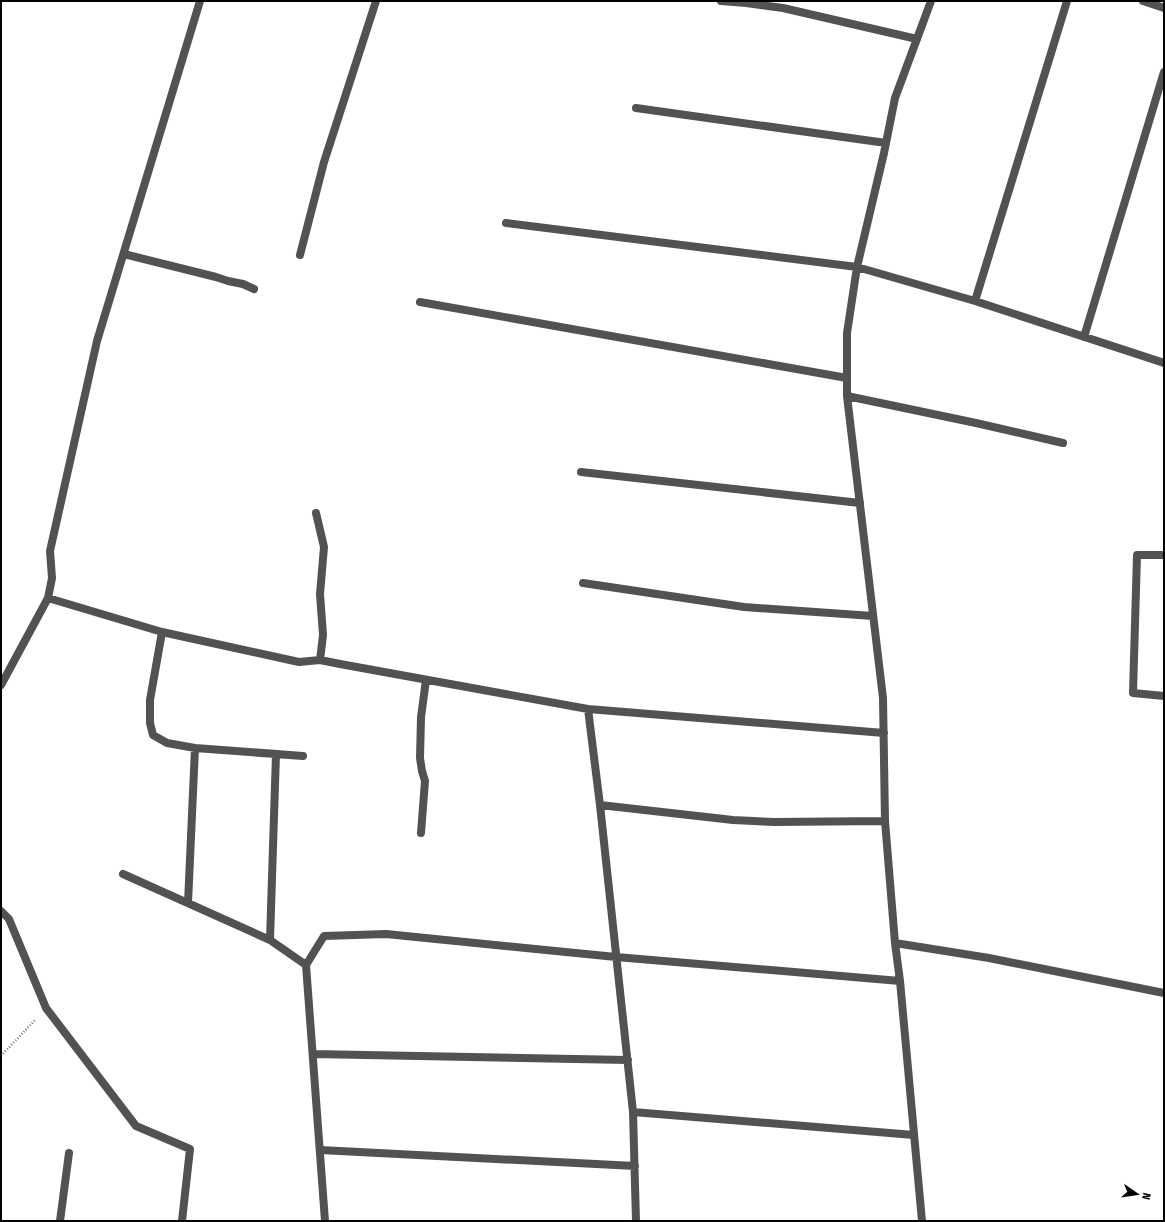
<svg xmlns="http://www.w3.org/2000/svg" width="1165" height="1222" font-family="'Fira Sans Condensed',sans-serif">
<style>
.lines{fill:none;stroke-linecap:round;stroke-linejoin:round}
.path{stroke:#747474;stroke-width:2.5;stroke-dasharray:1 2;stroke-linecap:butt}
.street{stroke:#525252;stroke-width:8}
</style>
<rect width="100%" height="100%" fill="#fff"/>
<g class="lines">
<!-- path -->
<path class="path" d="M1,1056L35,1020"/>
<!-- street -->
<path class="street" d="M200,1L97,341L50,551L52,578L48,598L162,632L299,662L320,660L340,664L588,709L884,733
M721,1L746,3
M746,1V3L783,8L917,39
M1143,1L1164,8
M636,108L886,143
M506,223L857,267L975,301L1164,363
M124,254L216,277L228,281L243,284L254,289
M300,255L324,162L376,1
M975,301L1067,1
M420,302L847,378
M1084,337L1164,72
M847,396L976,423L1063,443
M581,472L860,503
M316,513L324,547L320,594L323,635L320,660
M1164,555H1137L1133,693L1164,696
M583,583L744,607L873,616
M162,632L150,700V723L153,735L167,743L195,748L303,756
M1,685L48,598
M588,709L600,805L633,1112L636,1221
M600,805L733,820L774,822L885,821
M421,833L425,781L422,771L420,758L421,717L426,680
M123,874L270,940L306,965
M188,903L195,748
M1,911L9,919L46,1008L136,1126L190,1149L182,1221
M270,940L276,754
M895,943L989,958L1164,993
M313,1054L628,1060
M633,1112L914,1135
M320,1150L635,1166
M60,1221L69,1153
M325,1221L306,965L324,936L386,934L616,957L900,981
M922,1221L900,981L895,943L885,821L883,698L847,396V333L857,267L884,153L895,98L931,1"/>
</g>
<!-- border -->
<rect width="1165" height="1222" fill="none" stroke="#000000" stroke-width="4"/>
<!-- north arrow -->
<g transform="translate(1137 1194) rotate(103)" stroke="#ffffff" stroke-width="3" paint-order="stroke">
<path d="M0-3L7 15L0 10L-7 15Z" fill="#000000"/>
<text y="-6" font-size="11" font-weight="bold" text-anchor="middle" fill="#000000">N</text>
</g>
</svg>
